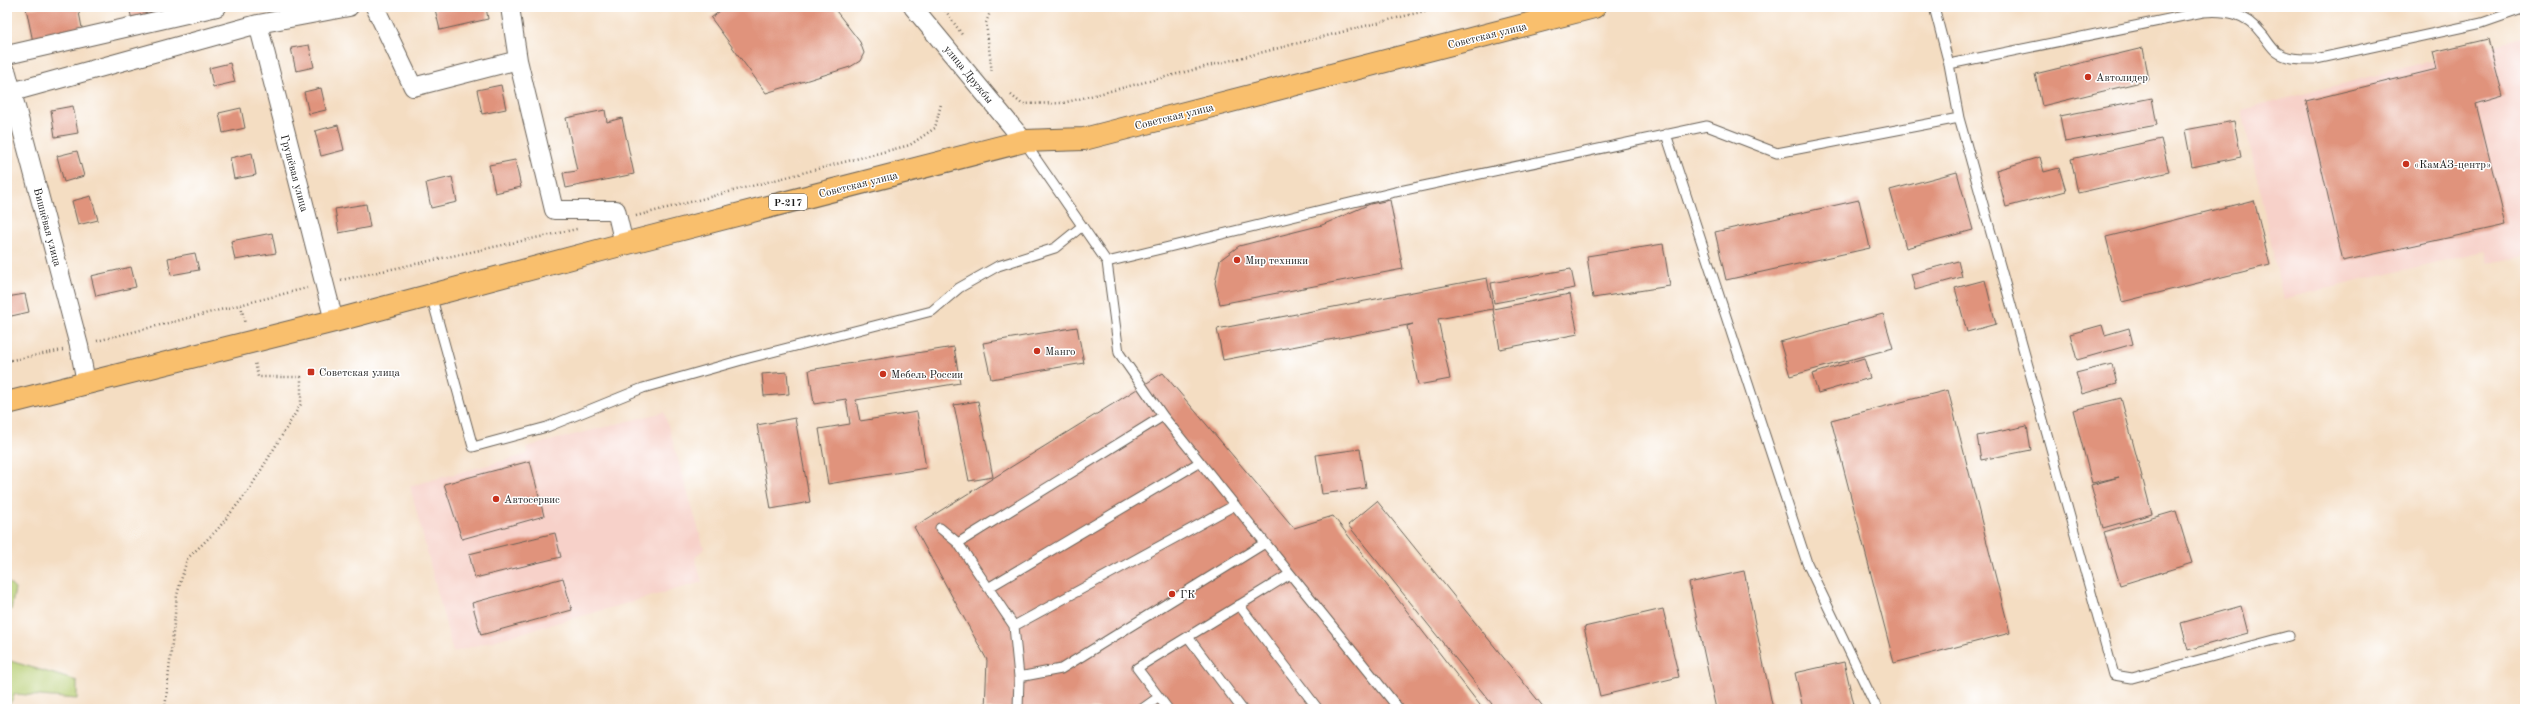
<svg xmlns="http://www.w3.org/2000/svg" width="2532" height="716" font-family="'Old Standard TT',serif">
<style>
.built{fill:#f7d1c9}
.green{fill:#b6cd72;stroke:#697447}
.building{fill:#e0937b}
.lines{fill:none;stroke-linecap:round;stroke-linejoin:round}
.lane-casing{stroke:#686056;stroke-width:11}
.street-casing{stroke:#686056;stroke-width:20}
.highway-casing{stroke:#686056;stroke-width:24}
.path{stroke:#686056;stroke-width:2.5;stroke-dasharray:1 3;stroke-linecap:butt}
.lane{stroke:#fff;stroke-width:9}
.street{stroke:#fff;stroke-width:18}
.highway{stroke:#f9bf6d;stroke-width:22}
.poi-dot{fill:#c8321e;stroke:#fff;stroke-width:1.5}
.labels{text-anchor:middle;stroke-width:3;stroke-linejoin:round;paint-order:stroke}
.shield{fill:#fff;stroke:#606060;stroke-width:1}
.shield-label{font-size:10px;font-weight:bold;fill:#1c1c1c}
.street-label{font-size:11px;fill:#1c1c1c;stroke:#fff}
.poi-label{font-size:11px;fill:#1c1c1c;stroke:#fff;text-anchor:start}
</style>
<rect width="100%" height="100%" fill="#fff"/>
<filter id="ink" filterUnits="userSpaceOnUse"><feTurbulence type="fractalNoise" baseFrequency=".025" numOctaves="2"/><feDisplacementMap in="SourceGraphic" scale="8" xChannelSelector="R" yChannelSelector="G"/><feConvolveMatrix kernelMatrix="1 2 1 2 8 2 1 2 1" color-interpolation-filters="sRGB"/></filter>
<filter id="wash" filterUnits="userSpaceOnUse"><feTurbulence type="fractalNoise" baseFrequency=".012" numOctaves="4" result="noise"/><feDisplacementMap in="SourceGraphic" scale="16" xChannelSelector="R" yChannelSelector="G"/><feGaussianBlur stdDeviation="0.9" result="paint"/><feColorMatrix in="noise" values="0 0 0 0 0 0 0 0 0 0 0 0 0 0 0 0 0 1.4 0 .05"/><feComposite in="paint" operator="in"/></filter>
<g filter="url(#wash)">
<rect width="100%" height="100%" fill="#f4ddc2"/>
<!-- built -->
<path class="built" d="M2525,36V256L2488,263L2484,251L2283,299L2242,110L2434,60L2433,52L2488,39L2490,45Z
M664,412L704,548L695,558L702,582L453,652L410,486L528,454L526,447Z"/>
<!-- green -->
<path class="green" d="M7,581L15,589L11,610L7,613Z
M7,660L77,681V699L15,694L7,709Z"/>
<g id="blocks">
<!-- building -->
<path class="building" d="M78,7L83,33L33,42L26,8Z
M129,7H180L132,20Z
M443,7H486L488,19L440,30L435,9Z
M725,7H833L860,42L864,53L860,61L850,67L766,93L711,18Z
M2488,39L2503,96L2476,104L2506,225L2343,261L2306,101L2437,69L2433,52Z
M309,45L314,67L296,71L291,48Z
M2143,48L2149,80L2042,106L2035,74Z
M230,63L235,82L213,87L209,68Z
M501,85L506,109L482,114L477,90Z
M321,88L326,110L309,114L304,92Z
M2152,98L2157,125L2065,142L2060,116Z
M73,106L78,133L55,137L51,110Z
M241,108L245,128L223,133L219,113Z
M605,110L607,122L622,118L634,174L566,188L563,173L577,171L566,118Z
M2234,121L2241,157L2192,167L2185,130Z
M338,125L344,150L321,156L315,131Z
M2161,139L2169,172L2078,193L2071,159Z
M77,151L84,176L64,182L57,156Z
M252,153L256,175L234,179L230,158Z
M2040,157L2044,172L2059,168L2066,191L2006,207L1996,170Z
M515,160L521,187L495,193L489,165Z
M1957,172L1973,230L1906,248L1890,190Z
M452,177L457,202L431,208L426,183Z
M91,196L98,220L78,225L72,201Z
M1390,200L1403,269L1220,304L1215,283L1220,260L1239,246L1322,225L1370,204Z
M1859,200L1870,248L1726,280L1715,232Z
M2254,200L2270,265L2122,302L2106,237Z
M366,204L370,227L339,233L335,209Z
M272,233L276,253L235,260L231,241Z
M1663,244L1670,286L1593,298L1587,256Z
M195,253L199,270L171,275L168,258Z
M1958,261L1962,277L1915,290L1911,274Z
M131,267L136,287L96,296L91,276Z
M1571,269L1575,288L1494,303L1491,283Z
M1487,278L1493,309L1570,294L1578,334L1500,349L1493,309L1438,319L1450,379L1418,385L1407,326L1413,324L1223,360L1217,329Z
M1985,280L1996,324L1967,332L1955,288Z
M25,294L29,312L7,317V297Z
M1883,314L1893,348L1790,376L1780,342Z
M2102,325L2105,335L2129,328L2133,344L2077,360L2070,334Z
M1077,327L1084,363L991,379L983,343Z
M954,347L960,383L856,400L860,421L917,412L926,468L828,484L819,429L850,424L846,399L814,404L809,370Z
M1864,358L1870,378L1818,393L1812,374Z
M2112,364L2117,384L2082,394L2076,373Z
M787,372L789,394L764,396L762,374Z
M1163,373L1294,528L1333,516L1483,709H985L987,660L914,527Z
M1948,390L2010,633L1894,663L1831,420Z
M2121,398L2152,514L2103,528L2091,485L2119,477L2092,483L2073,410Z
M978,401L993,477L969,481L954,405Z
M795,418L810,502L771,509L757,425Z
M2027,426L2031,450L1981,460L1977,436Z
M1360,449L1366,488L1322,494L1316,455Z
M530,461L544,516L462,539L444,484Z
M1377,501L1545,709H1496L1348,525Z
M2176,511L2192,563L2120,585L2104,532Z
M555,533L561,557L475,578L469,554Z
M1744,571L1773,709H1716L1689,583Z
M563,578L572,610L481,635L472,603Z
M2241,606L2248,633L2188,650L2181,623Z
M1663,609L1679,677L1600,696L1584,627Z
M1844,662L1855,709H1803L1795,673Z"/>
</g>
</g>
<g filter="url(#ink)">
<use href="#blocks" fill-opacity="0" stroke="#686056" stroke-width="1"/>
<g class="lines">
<defs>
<path id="lane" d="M1949,64L2203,12C2226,10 2246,13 2261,33C2266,38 2271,48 2277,52C2288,60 2303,59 2316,59L2482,23L2525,8
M1959,118L2114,675L2132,678L2289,636
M1666,134L1807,563L1877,709
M1025,143L1107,262L1395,192L1707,126L1777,153L1959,118L1949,64L1934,7
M1107,262L1119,353L1163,416L1399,709
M431,295L473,447L547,427L643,388L749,358L932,311L959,288L998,266L1055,248L1081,227
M940,528L958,543L1014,626L1019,677L1018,709
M958,543L1163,416
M988,588L1200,462
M1239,605L1318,709
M1014,626L1235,505
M1188,637L1242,709
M1019,677L1061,669L1265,543
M1142,709L1159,697
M1168,709L1137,668L1290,574"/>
<path id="street" d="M375,7L413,87L518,60
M510,7L518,60L554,210H616L624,244
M913,7L1024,141
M258,24L334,321
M7,55L217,7
M7,73L79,346L86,382
M12,92L258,24L349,7"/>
<path id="highway" d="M7,403L334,321L624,244L1024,141L1084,139L1594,7"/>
</defs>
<!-- lane casing -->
<use href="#lane" class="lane-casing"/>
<!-- street casing -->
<use href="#street" class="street-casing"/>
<!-- highway casing -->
<use href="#highway" class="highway-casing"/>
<!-- path -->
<path class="path" d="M943,7L963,36
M992,7L986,23L992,73
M1011,95L1022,104L1063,103L1440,7
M636,216L910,145L935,128L941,104
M341,280L577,229
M241,305L245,324
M97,341L307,288
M7,361L63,350
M165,709L177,595L187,559L217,530L249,490L301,404V377H258L255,362"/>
<!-- lane -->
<use href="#lane" class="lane"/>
<!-- street -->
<use href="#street" class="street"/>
<!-- highway -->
<use href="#highway" class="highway"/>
</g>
</g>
<!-- markers -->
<g class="poi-dot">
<circle cx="2088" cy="77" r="4"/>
<circle cx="2406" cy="164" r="4"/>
<circle cx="1237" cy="260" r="4"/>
<circle cx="1037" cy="351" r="4"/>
<rect x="307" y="368" width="8" height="8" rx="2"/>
<circle cx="883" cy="374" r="4"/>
<circle cx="496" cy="499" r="4"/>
<circle cx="1172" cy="594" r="4"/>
</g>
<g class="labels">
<!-- shield labels -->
<rect class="shield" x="769" y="194" width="38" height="16" rx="3"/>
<g class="shield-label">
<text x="788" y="206">Р-217</text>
</g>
<!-- street labels -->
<g class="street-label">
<text transform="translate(1487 35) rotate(-14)" y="4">Советская улица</text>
<text transform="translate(969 74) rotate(51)" y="4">улица Дружбы</text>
<text transform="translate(1174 116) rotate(-14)" y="4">Советская улица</text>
<text transform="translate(295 173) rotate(75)" y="4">Грушёвая улица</text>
<text transform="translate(858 184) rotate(-14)" y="4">Советская улица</text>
<text transform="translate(48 227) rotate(75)" y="4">Вишнёвая улица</text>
</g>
<!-- poi labels -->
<g class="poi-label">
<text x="2096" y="81">Автолидер</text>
<text x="2414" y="168">«КамАЗ-центр»</text>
<text x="1245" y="264">Мир техники</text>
<text x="1045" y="355">Манго</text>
<text x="319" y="376">Советская улица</text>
<text x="891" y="378">Мебель России</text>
<text x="504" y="503">Автосервис</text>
<text x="1180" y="598">ГК</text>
</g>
</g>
<!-- margin -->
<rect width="2532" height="716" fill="none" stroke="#fff" stroke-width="24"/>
</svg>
